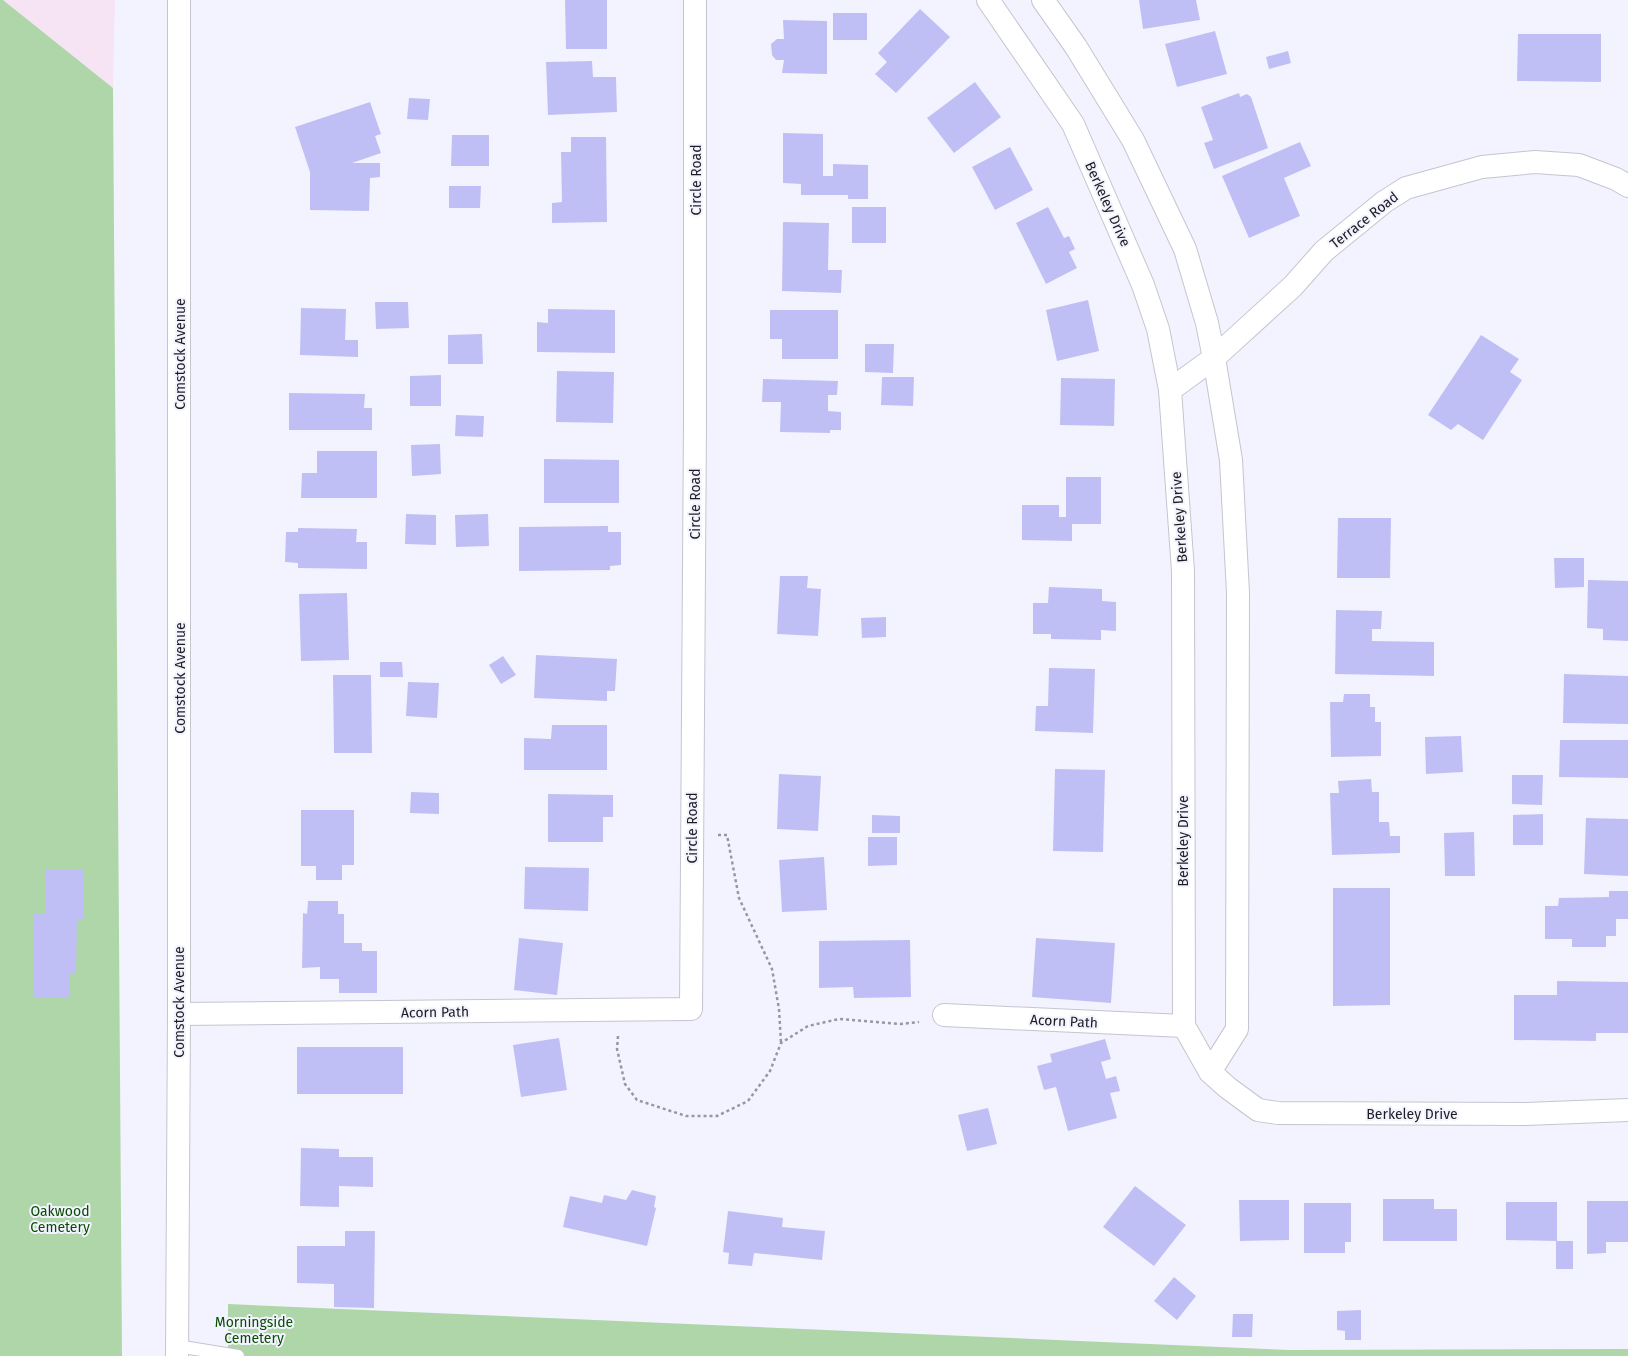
<svg xmlns="http://www.w3.org/2000/svg" width="1628" height="1356" font-family="'Fira Sans',sans-serif">
<style>
.education{fill:#f6e4f5}
.green{fill:#afd6a8}
.building{fill:#c0bff5}
.lines{fill:none;stroke-linecap:round;stroke-linejoin:round}
.lane-casing{stroke:#c5c5d0;stroke-width:14}
.street-casing{stroke:#c5c5d0;stroke-width:24}
.secondary-casing{stroke:#c5c5d0;stroke-width:24}
.path{stroke:#9797a0;stroke-width:2.5;stroke-dasharray:3 3;stroke-linecap:butt}
.lane{stroke:#fff;stroke-width:12}
.street{stroke:#fff;stroke-width:22}
.secondary{stroke:#fff;stroke-width:22}
.labels{text-anchor:middle;stroke-width:4;stroke-linejoin:round;paint-order:stroke}
.street-label{font-size:14px;fill:#1c1c20;stroke:#f3f3ff}
.park-label{font-size:14px;fill:#094d00;stroke:#f3f3ff}
</style>
<rect width="100%" height="100%" fill="#f3f3ff"/>
<!-- education -->
<path class="education" d="M3,0H115L113,88Z"/>
<!-- green -->
<path class="green" d="M0,0H3L113,88L122,1356H0Z
M228,1304L1290,1350L1628,1349V1356H228Z"/>
<!-- building -->
<path class="building" d="M565,0H607V49H566Z
M1139,0H1196L1200,20L1143,29Z
M920,9L950,37L896,93L875,74L887,62L878,53Z
M833,13H867V40H833Z
M783,20L827,21V74L782,73L784,60H776L772,55L771,44L777,39H784Z
M1215,31L1227,74L1177,87L1165,44Z
M1518,34H1601V82L1517,81Z
M1288,51L1291,63L1269,69L1266,57Z
M592,61L593,77H616L617,112L548,115L546,62Z
M975,82L1001,117L954,153L927,118Z
M1239,93L1240,97L1247,94L1251,97L1268,148L1214,169L1204,143L1213,140L1201,107Z
M409,98L430,99L428,120L407,119Z
M370,102L381,134L375,136L381,153L352,163H380V177L370,178L369,211L310,210V172L295,127Z
M783,133L823,134V176H833V164L868,165V199H848V195H801V184L783,183Z
M452,135H489V166H451Z
M571,137H606L607,222L552,223V203L562,202L561,152H571Z
M1300,142L1311,166L1284,178L1300,216L1249,238L1222,176Z
M1010,147L1033,190L995,210L972,167Z
M449,186H481L480,208H449Z
M852,207H886V243H852Z
M1048,207L1064,238L1069,236L1075,249L1069,252L1077,268L1046,284L1016,223Z
M783,222L829,223L828,270H842L841,293L782,291Z
M1088,300L1099,351L1057,361L1046,310Z
M375,302H408L409,328L376,329Z
M301,308L346,309L345,340H358V357L300,355Z
M548,309L615,310V353L537,352V322L548,323Z
M770,310H838V359H782V339H770Z
M482,334L483,364H448V335Z
M1481,335L1519,359L1510,372L1522,380L1483,440L1458,424L1451,430L1428,415Z
M865,344H894L893,373L865,372Z
M557,371L614,372L613,423L556,422Z
M441,375V406H410V376Z
M882,377H914L913,406L881,405Z
M1061,378L1115,379L1114,426L1060,425Z
M763,379L838,381L837,395H828V411L841,412V430H830V433L780,432L781,402H762Z
M289,393L365,394L364,408H372V430H289Z
M456,415L484,416L483,437L455,436Z
M440,444L441,474L412,476L411,445Z
M317,451H377V498H301L302,473H317Z
M544,459L619,460V503H544Z
M1066,477H1101V524H1072V541L1022,540V505H1059V517H1066Z
M406,514L436,515V545L405,544Z
M488,514L489,546L456,547L455,515Z
M1338,518H1391L1390,578H1337Z
M608,526V532H621V565L610,566V570L519,571V527Z
M298,528L357,529L356,542H367V569L298,568V563L285,562L286,532H298Z
M1554,558H1584V587L1555,588Z
M780,576H808L807,588L821,589L818,636L777,634Z
M1588,580L1628,581V641L1603,640V629L1587,628Z
M1049,587L1102,589V601L1116,602V631L1101,630V640L1051,639V634H1033V603H1048Z
M347,593L349,660L301,661L299,594Z
M1336,610L1382,611L1381,629H1372V641L1434,642V676L1335,674Z
M886,617V637L862,638L861,618Z
M536,655L617,659L615,691H607V701L534,698Z
M503,656L516,675L501,684L489,665Z
M380,662H402L403,677H380Z
M1049,668L1095,669L1093,733L1035,731L1036,706H1048Z
M1564,674L1628,676V724L1563,723Z
M333,675H371L372,753H334Z
M408,682L439,683L437,718L406,716Z
M1344,694H1370V707H1375V722H1381V756L1331,757L1330,702H1343Z
M552,725H607V770H524V738L551,739Z
M1461,736L1463,772L1426,774L1425,737Z
M1560,740H1628V778L1559,777Z
M1055,769L1105,770L1103,852L1053,851Z
M779,774L821,776L818,831L777,829Z
M1512,775H1543L1542,805L1512,804Z
M1371,779L1372,792H1379V822H1389L1390,836H1400V853L1332,855L1330,793H1339L1338,781Z
M411,792L439,793V814L410,813Z
M548,794L613,795V817H603V842H548Z
M301,810H354V865H342V880H316V866H301Z
M1543,814V845H1513V815Z
M872,815L900,816V833H872Z
M1586,818L1628,819V876L1584,874Z
M1474,832L1475,876H1445L1444,833Z
M868,837H897V865L868,866Z
M824,857L827,910L782,912L779,860Z
M525,867L589,868L588,911L524,909Z
M45,869L83,870V919H77L76,974H70V998L33,997L34,913H45Z
M1333,888H1390V1005L1333,1006Z
M1609,891H1628V919H1616V936H1606V947H1572V939H1545V906H1558L1559,898L1609,897Z
M308,901H338V914H344V943H362V951H377V993H339V979H320V967L302,968L303,913L307,914Z
M519,938L563,943L557,995L514,990Z
M1036,938L1115,943L1111,1003L1032,997Z
M910,940L911,997L854,998L853,987L819,988V941Z
M1557,981L1628,982V1033H1596V1041L1514,1040V995H1557Z
M559,1038L567,1090L521,1097L513,1045Z
M1105,1039L1111,1059L1101,1062L1106,1079L1116,1076L1120,1091L1110,1093L1117,1118L1068,1131L1056,1087L1044,1090L1037,1066L1052,1062L1050,1054Z
M297,1047H403V1094H297Z
M988,1108L997,1144L967,1151L958,1115Z
M301,1148L339,1149V1157H373V1187L339,1186V1207L300,1206Z
M1135,1186L1186,1225L1154,1266L1103,1227Z
M632,1190L656,1196L654,1207L656,1208L647,1246L563,1227L570,1196L602,1203L604,1195L626,1200Z
M1383,1199H1434V1209H1457V1241H1383Z
M1239,1200H1289V1240L1240,1241Z
M1587,1201H1628V1242H1606V1253L1587,1254Z
M1506,1202H1557V1241H1573V1269H1556V1241L1506,1240Z
M1304,1203H1351V1242H1345V1253H1304Z
M728,1211L783,1218L782,1227L825,1231L822,1260L754,1253L752,1266L728,1264L729,1253L723,1252Z
M345,1231H375L374,1308L334,1307V1284L297,1283V1246H345Z
M1174,1277L1196,1296L1177,1320L1154,1301Z
M1361,1310V1340H1345V1331L1337,1330V1311Z
M1233,1314H1253L1252,1337H1232Z"/>
<g class="lines">
<defs>
<path id="lane" d="M177,1346L238,1356"/>
<path id="street" d="M1170,390L1214,358L1293,286L1324,251L1384,202L1406,188L1482,167L1535,162L1579,165L1616,179L1628,186
M179,1014L691,1009L695,422V0
M944,1015L1184,1026"/>
<path id="secondary" d="M988,0L1073,124L1143,285L1158,329L1170,390L1183,571L1184,1026L1210,1072L1228,1088L1258,1110L1278,1113L1526,1114L1628,1110
M1043,0L1076,47L1133,140L1185,249L1207,323L1214,358L1231,460L1238,593L1237,1029L1210,1072
M177,1356L179,1014V0"/>
</defs>
<!-- lane casing -->
<use href="#lane" class="lane-casing"/>
<!-- street casing -->
<use href="#street" class="street-casing"/>
<!-- secondary casing -->
<use href="#secondary" class="secondary-casing"/>
<!-- path -->
<path class="path" d="M718,835H727L739,898L772,969L779,1009L781,1043
M618,1036L617,1049L625,1084L637,1100L686,1116H717L748,1101L770,1071L781,1043L808,1026L839,1019L900,1024L919,1022"/>
<!-- lane -->
<use href="#lane" class="lane"/>
<!-- street -->
<use href="#street" class="street"/>
<!-- secondary -->
<use href="#secondary" class="secondary"/>
</g>
<g class="labels">
<!-- street labels -->
<g class="street-label">
<text transform="translate(696 180) rotate(-90)" y="5">Circle Road</text>
<text transform="translate(1108 204) rotate(66)" y="5">Berkeley Drive</text>
<text transform="translate(1364 220) rotate(-38)" y="5">Terrace Road</text>
<text transform="translate(180 354) rotate(-90)" y="5">Comstock Avenue</text>
<text transform="translate(695 504) rotate(-90)" y="5">Circle Road</text>
<text transform="translate(1179 517) rotate(-94)" y="5">Berkeley Drive</text>
<text transform="translate(180 678) rotate(-90)" y="5">Comstock Avenue</text>
<text transform="translate(692 828) rotate(-90)" y="5">Circle Road</text>
<text transform="translate(1183 841) rotate(-90)" y="5">Berkeley Drive</text>
<text transform="translate(179 1002) rotate(-90)" y="5">Comstock Avenue</text>
<text transform="translate(435 1012) rotate(-1)" y="5">Acorn Path</text>
<text transform="translate(1064 1021) rotate(3)" y="5">Acorn Path</text>
<text x="1412" y="1119">Berkeley Drive</text>
</g>
<!-- park labels -->
<g class="park-label">
<text x="60" y="1216">Oakwood<tspan x="60" dy="16">Cemetery</tspan></text>
<text x="254" y="1327">Morningside<tspan x="254" dy="16">Cemetery</tspan></text>
</g>
</g>
</svg>
